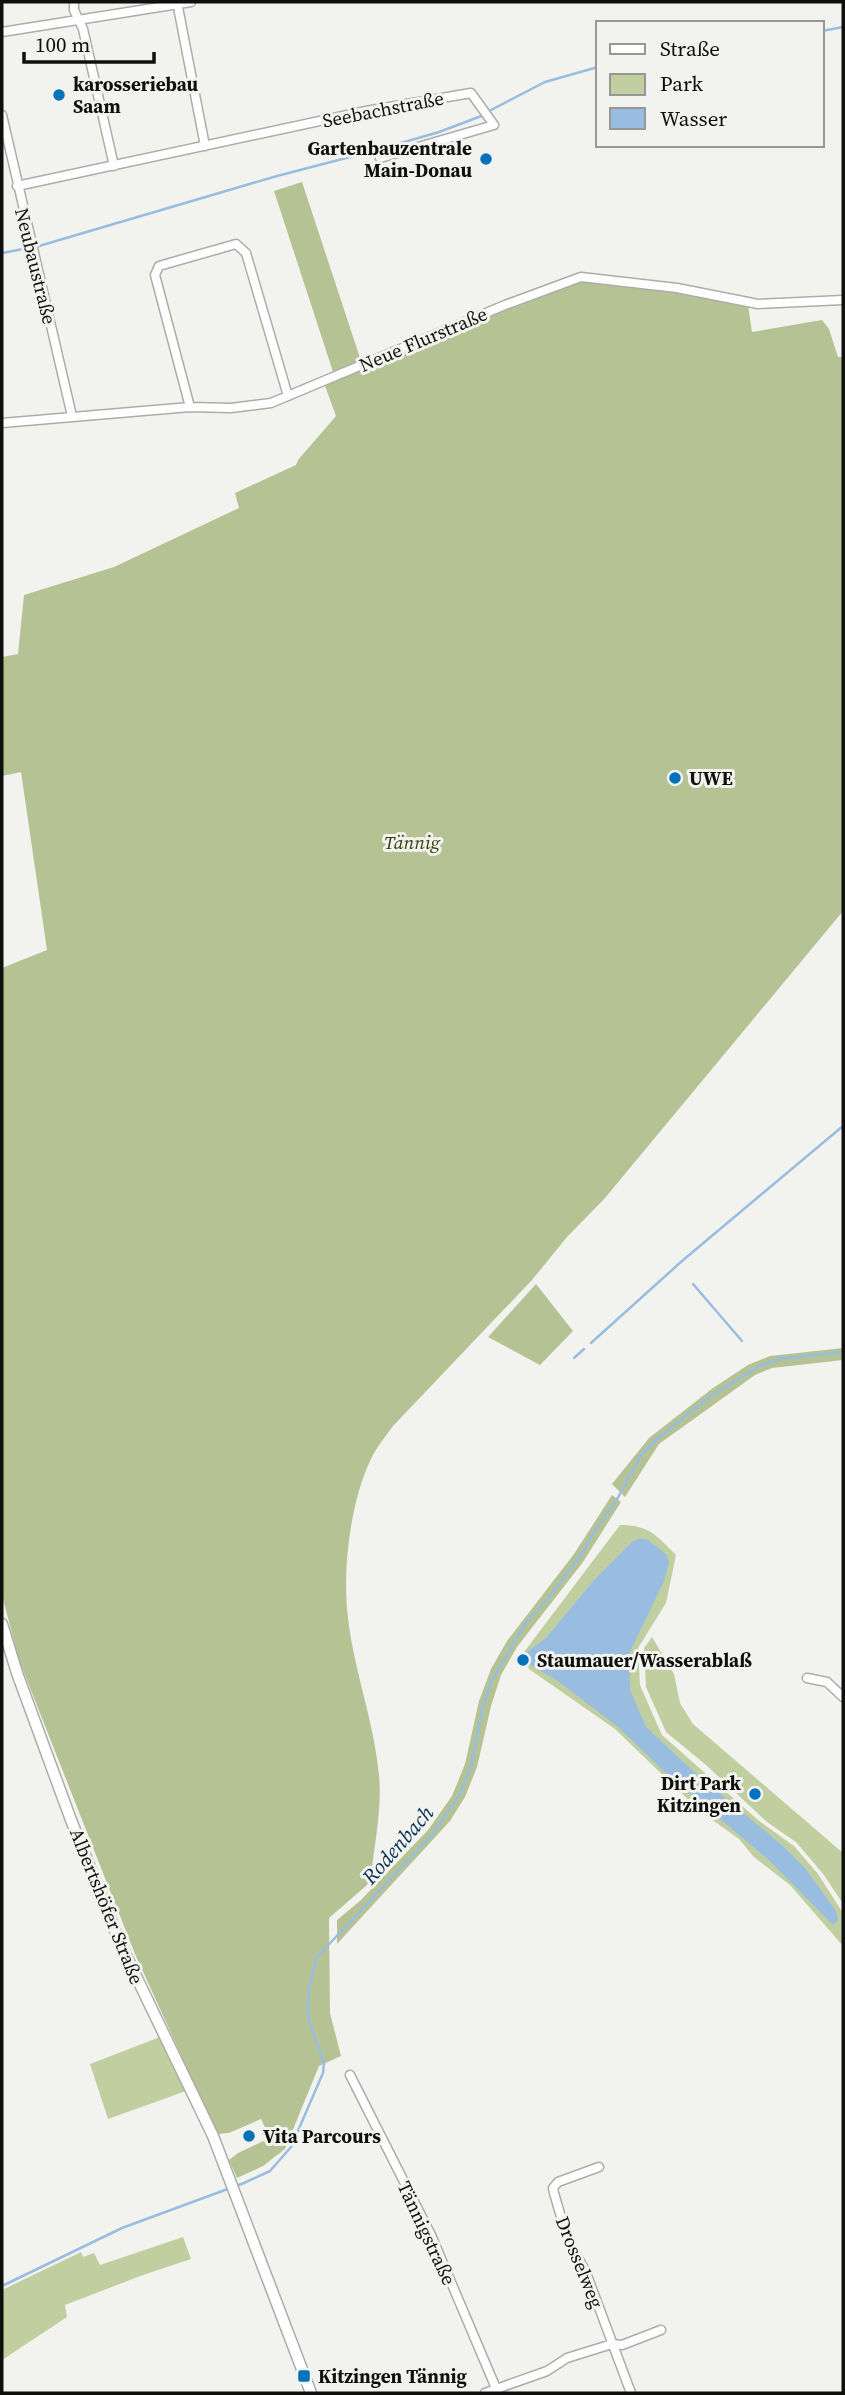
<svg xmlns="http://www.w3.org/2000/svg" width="845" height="2395" font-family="'Source Serif 4',serif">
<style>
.green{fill:#c1cea0}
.forest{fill:#b5c293}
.water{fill:#98bde0}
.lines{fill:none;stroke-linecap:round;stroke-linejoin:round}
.stream{stroke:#98bde0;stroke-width:2.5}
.minor-casing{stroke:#acadaa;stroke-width:11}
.tertiary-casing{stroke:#acadaa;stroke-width:13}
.minor{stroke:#fff;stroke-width:8}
.tertiary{stroke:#fff;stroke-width:10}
.poi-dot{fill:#0071bb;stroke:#f2f3ef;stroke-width:2.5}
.labels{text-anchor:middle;stroke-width:6;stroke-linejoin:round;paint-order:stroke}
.poi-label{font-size:19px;font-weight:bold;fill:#0f0f0e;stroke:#f2f3ef;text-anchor:start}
.street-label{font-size:19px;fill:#0f0f0e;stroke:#f2f3ef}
.park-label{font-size:19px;font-style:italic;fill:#353f09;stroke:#f2f3ef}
.water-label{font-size:21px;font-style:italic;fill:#073254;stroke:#f2f3ef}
</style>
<rect width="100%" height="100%" fill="#f2f3ef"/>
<!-- green -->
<path class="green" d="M620,1525C649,1525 656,1535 676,1555L666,1603L638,1648L640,1685L657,1724L662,1735L758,1820L794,1846L818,1874L843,1913V1946L790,1885L754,1857L739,1839L700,1811L615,1729L529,1669L521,1656Z
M652,1637L674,1674L680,1703L693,1724L843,1853V1904L824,1875L796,1842L767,1822L706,1765L666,1732L646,1687L644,1648Z
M160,2037L186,2091L108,2119L90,2064Z
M183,2237L191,2259L143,2275L65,2305L67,2317L2,2360V2290L81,2252L83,2257L94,2253L100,2265Z"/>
<!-- forest -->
<path class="forest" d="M302,182L363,367L505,308L582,279L677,289L748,305L752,332L822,320L829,329L838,357H843V911L605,1198L567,1237L532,1280L393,1426C385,1437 376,1448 370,1461C350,1504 342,1571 348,1618C354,1671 374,1721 379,1775C382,1808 375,1842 371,1875L367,1885L329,1918L330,2013L341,2056L319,2066L285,2149L263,2166L237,2178L229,2160L238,2153L270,2138L261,2119L229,2133L217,2134L135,1954L19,1660L2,1595V968L47,950L21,772L2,776V657L18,654L24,595L114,567L239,508L235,493L296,465L298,460L336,416L324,383L335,378L274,191Z
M536,1284L573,1331L540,1365L488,1337Z
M843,1348V1360L772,1368L755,1375L659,1444L625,1497L612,1484L649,1438L713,1388L748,1365L770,1356Z
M612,1495L621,1502L583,1562L517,1647L501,1675L491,1706L477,1767L465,1797L450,1821L337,1944V1920L361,1900L428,1830L452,1796L465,1764L479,1701L491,1669L507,1641L574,1554Z"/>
<!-- water -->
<path class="water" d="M640,1538L648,1540L666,1554L669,1563L664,1581L629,1654L630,1690L646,1727L693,1771L783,1846L805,1868L836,1911L838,1920L833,1925L770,1861L668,1775L617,1726L555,1679L527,1663L523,1655L546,1638L595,1579L632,1542Z"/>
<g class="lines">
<!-- stream -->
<path class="stream" d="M822,31L843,27
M491,110L545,82L598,67
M2,253L39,246L277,176L377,150L439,132L484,115
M693,1284L742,1341
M591,1343L682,1261L843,1126
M574,1358L584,1349
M2,2286L122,2228L244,2183L270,2171L291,2147L323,2073L324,2063L309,2021L308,2007L309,1989L317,1957L430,1837L459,1796L471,1766L483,1706L491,1682L526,1622L548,1599L585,1549L593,1533L615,1503L641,1455L657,1439L705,1400L757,1367L779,1359L843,1352"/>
<defs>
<path id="minor" d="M74,2V10L83,29L114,166
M177,2L205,146
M2,32L191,2
M2,115L72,416
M17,186L366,111L471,93L494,125L380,158
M190,407L155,275L159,266L236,244L246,253L288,396
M2,423L190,407L231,408L271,403L505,305L581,277L677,288L758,304L843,300
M807,1678L827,1682L843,1697
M350,2075L431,2235L498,2393
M599,2167L558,2182L553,2188L554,2193L568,2241L585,2270L631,2393
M485,2393L547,2371L567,2358L612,2344L622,2345L661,2330"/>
<path id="tertiary" d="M2,1624L17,1673L71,1820L120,1943L213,2136L311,2393"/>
</defs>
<!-- minor casing -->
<use href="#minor" class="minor-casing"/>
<!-- tertiary casing -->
<use href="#tertiary" class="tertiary-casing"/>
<!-- minor -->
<use href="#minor" class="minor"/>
<!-- tertiary -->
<use href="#tertiary" class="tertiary"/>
</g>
<!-- markers -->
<g class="poi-dot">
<circle cx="59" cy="95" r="7"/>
<circle cx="486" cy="159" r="7"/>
<circle cx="675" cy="778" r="7"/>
<circle cx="523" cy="1660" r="7"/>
<circle cx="755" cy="1794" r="7"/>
<circle cx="249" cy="2136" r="7"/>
<rect x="297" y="2369" width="14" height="14" rx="3.5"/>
</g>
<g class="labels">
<!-- poi labels -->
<g class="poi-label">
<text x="73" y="91">karosseriebau<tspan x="73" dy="22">Saam</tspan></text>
<text x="472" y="155" text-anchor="end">Gartenbauzentrale<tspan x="472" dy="22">Main-Donau</tspan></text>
<text x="689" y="785">UWE</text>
<text x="537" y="1667">Staumauer/Wasserablaß</text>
<text x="741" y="1790" text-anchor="end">Dirt Park<tspan x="741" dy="22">Kitzingen</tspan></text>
<text x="263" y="2143">Vita Parcours</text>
<text x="318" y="2383">Kitzingen Tännig</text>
</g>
<!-- street labels -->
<g class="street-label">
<text transform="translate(383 109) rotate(-11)" y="7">Seebachstraße</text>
<text transform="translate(36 266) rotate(76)" y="7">Neubaustraße</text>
<text transform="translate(423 339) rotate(-23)" y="7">Neue Flurstraße</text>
<text transform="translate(107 1906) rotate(68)" y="7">Albertshöfer Straße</text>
<text transform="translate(427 2233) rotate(65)" y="7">Tännigstraße</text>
<text transform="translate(580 2262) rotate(68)" y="7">Drosselweg</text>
</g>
<!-- park labels -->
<g class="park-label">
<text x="412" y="849">Tännig</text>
</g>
<!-- water labels -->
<g class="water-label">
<text transform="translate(398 1845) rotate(-49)" y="7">Rodenbach</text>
</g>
</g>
<!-- border -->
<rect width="845" height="2395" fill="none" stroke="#0f0f0e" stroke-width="7"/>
<!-- legend -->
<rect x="596" y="21" width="228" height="126" fill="#f2f3ef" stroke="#979895" stroke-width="2"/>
<rect x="610" y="44" width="35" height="10" fill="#ffffff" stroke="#979895" stroke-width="2"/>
<text x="660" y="56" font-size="21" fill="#0f0f0e">Straße</text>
<rect x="610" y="74" width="35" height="21" fill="#c1cea0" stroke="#979895" stroke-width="2"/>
<text x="660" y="91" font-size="21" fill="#0f0f0e">Park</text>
<rect x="610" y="108" width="35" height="21" fill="#98bde0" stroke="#979895" stroke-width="2"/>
<text x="660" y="126" font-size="21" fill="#0f0f0e">Wasser</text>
<!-- scale -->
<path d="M24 52v10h130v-10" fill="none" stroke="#0f0f0e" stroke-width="3.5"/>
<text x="35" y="52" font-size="21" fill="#0f0f0e" stroke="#f2f3ef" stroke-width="5" paint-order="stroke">100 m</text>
</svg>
